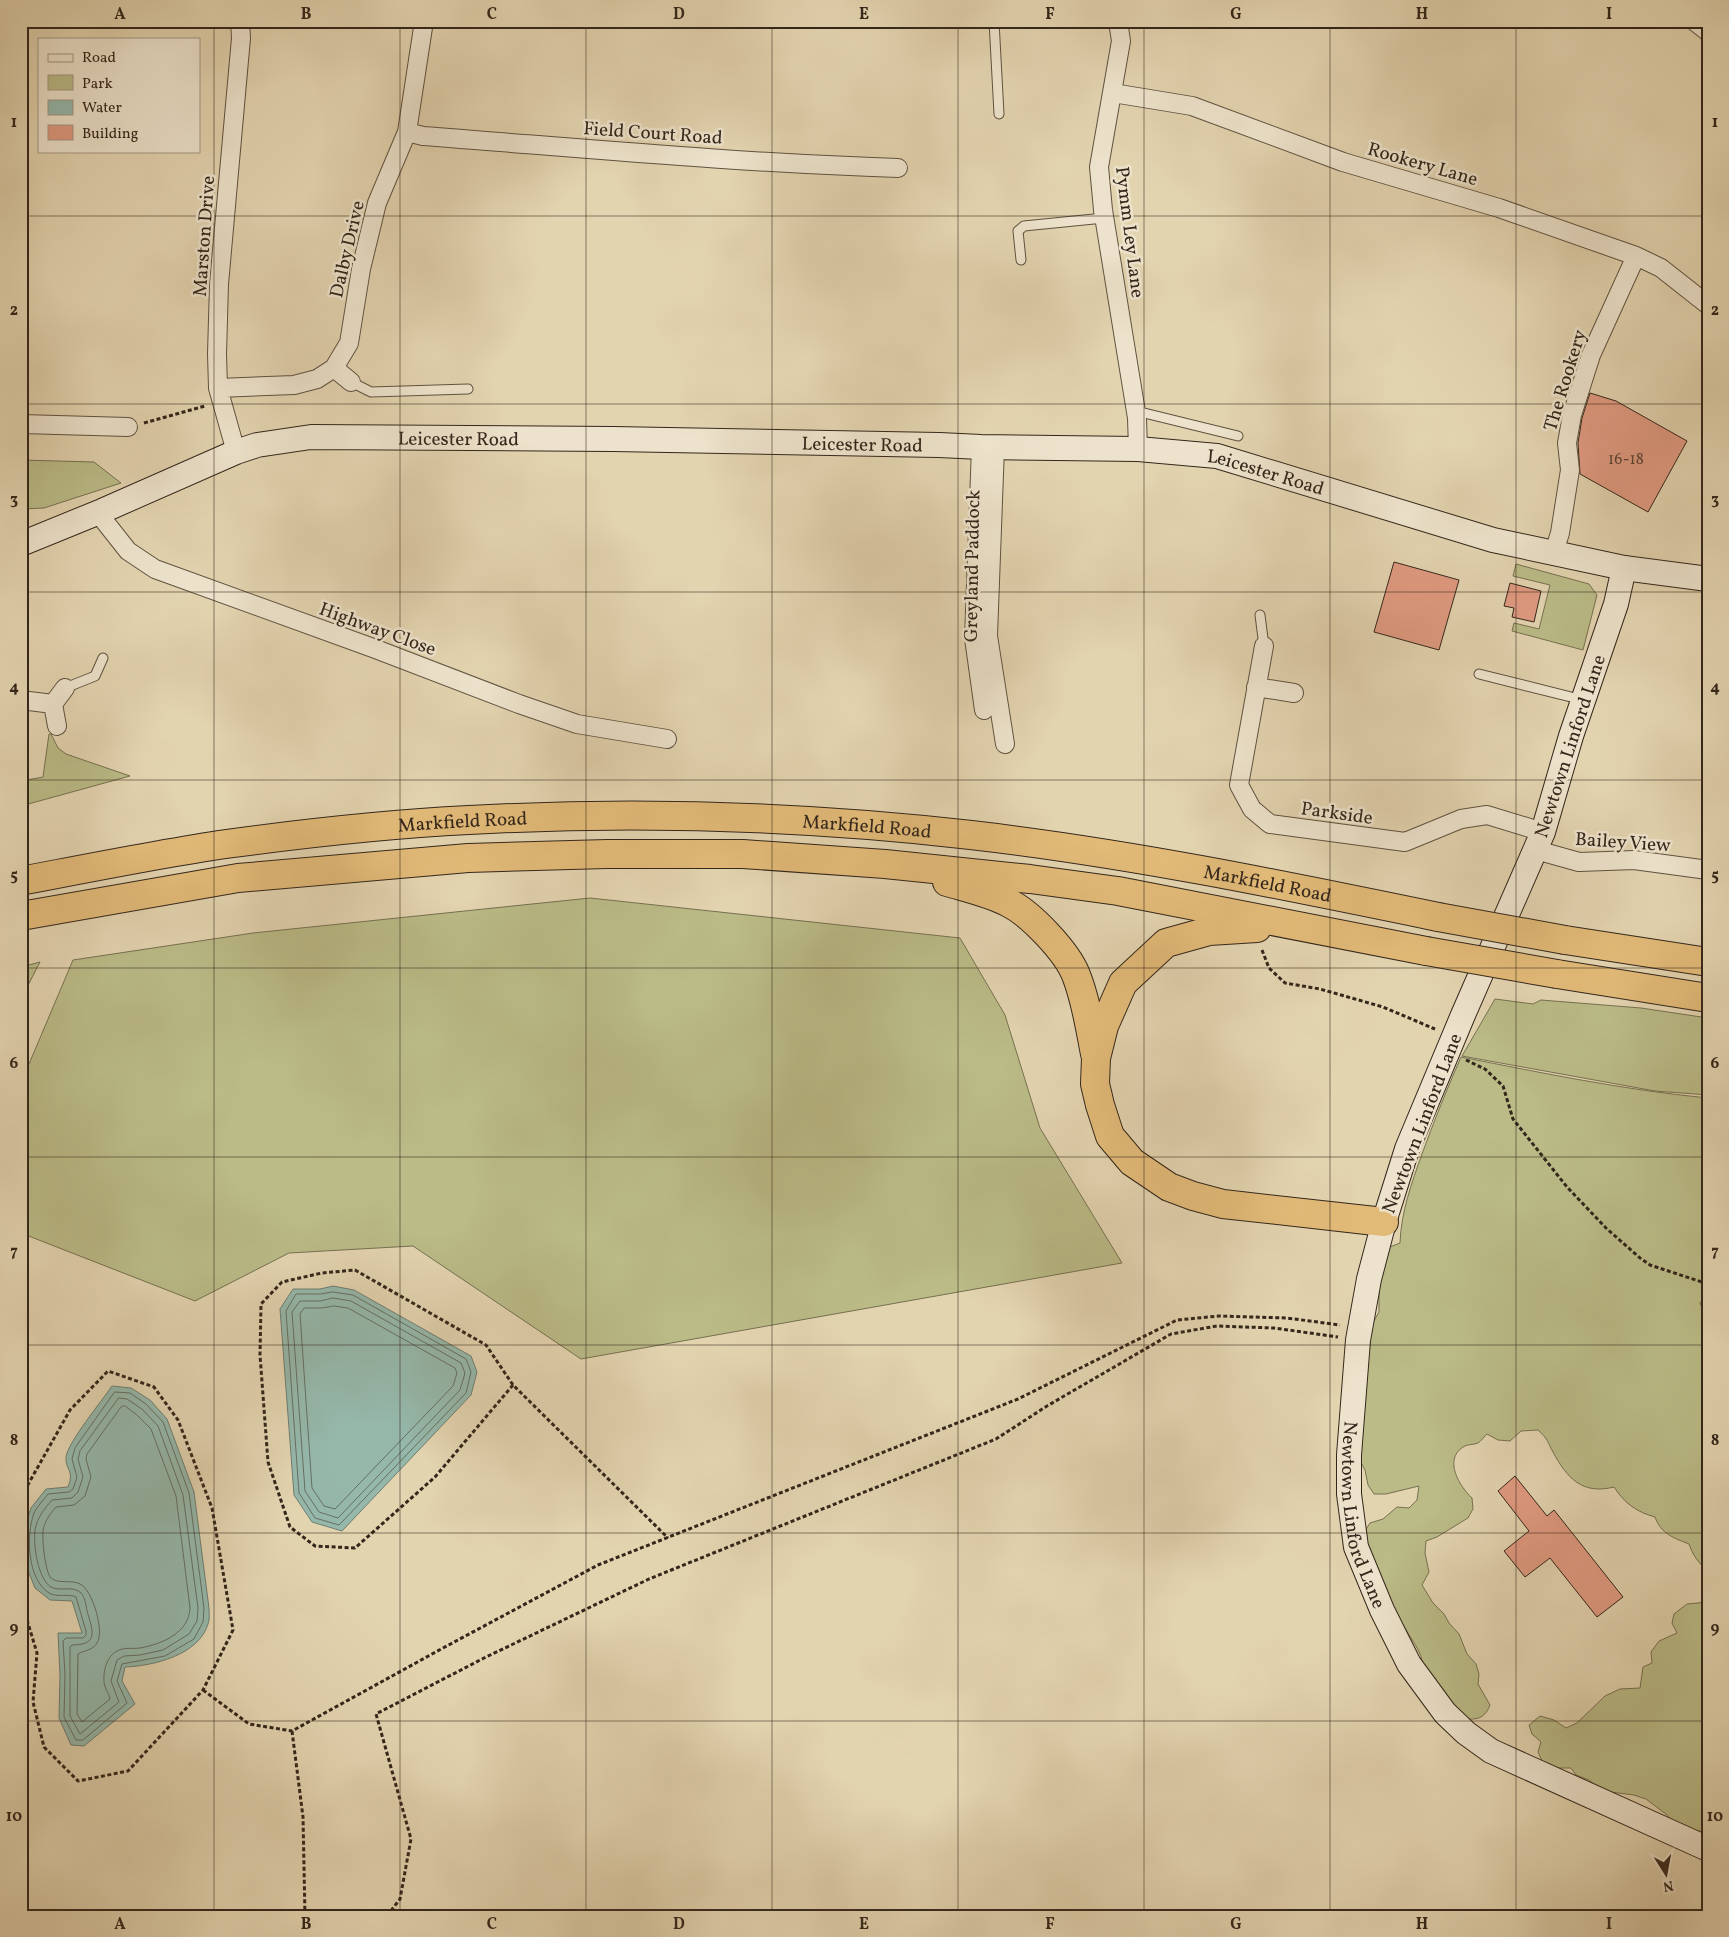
<svg xmlns="http://www.w3.org/2000/svg" width="1729" height="1937" font-family="Vollkorn,serif">
<style>
.green{fill:#babb87;stroke:#767051}
.water{fill:#95b8ab;stroke:#6e7e71}
.lines{fill:none;stroke-linecap:round;stroke-linejoin:round}
.shore{stroke:#646f63;stroke-width:1}
.building{fill:#e09a81;stroke:#33261b}
.lane-casing{stroke:#5f5240;stroke-width:11}
.street-casing{stroke:#5f5240;stroke-width:20}
.secondary-casing{stroke:#33261b;stroke-width:26}
.highway-casing{stroke:#33261b;stroke-width:30}
.path{stroke:#33261b;stroke-width:3;stroke-dasharray:4 2.5;stroke-linecap:butt}
.lane{stroke:#ede3cc;stroke-width:9}
.street{stroke:#ede3cc;stroke-width:18}
.secondary{stroke:#ede3cc;stroke-width:24}
.highway{stroke:#e2ba78;stroke-width:28}
.highway-bridge-casing{stroke:#33261b;stroke-width:30;stroke-linecap:butt}
.highway-bridge{stroke:#e2ba78;stroke-width:28}
.grid{fill:none;stroke:#33261b;stroke-width:1;stroke-opacity:0.55}
.labels{text-anchor:middle;stroke-width:5;stroke-linejoin:round;paint-order:stroke}
.number-label{font-size:16px;fill:#5e4334}
.street-label{font-size:19px;fill:#33261b;stroke:#ede3cc}
.neatline{fill:none;stroke:#33261b;stroke-width:2}
.grid-label{font-size:16px;text-anchor:middle;font-weight:bold;fill:#33261b}
</style>
<rect width="100%" height="100%" fill="#e3d4b0"/>
<filter id="stains"><feTurbulence type="fractalNoise" baseFrequency=".004" numOctaves="4"/><feColorMatrix values="0 0 0 0 .2 0 0 0 0 .09 0 0 0 0 .02 0 0 0 .5 -.17"/></filter>
<radialGradient id="worn" r=".72"><stop offset=".6" stop-color="#630" stop-opacity="0"/><stop offset="1" stop-color="#630" stop-opacity=".3"/></radialGradient>
<!-- green -->
<path class="green" d="M21,460L94,462L121,483L44,508L21,509Z
M1516,564L1589,584L1597,595L1583,650L1512,631L1514,623L1539,629L1550,585L1513,576Z
M49,734H51L58,748L66,754L130,776L21,806V781L43,777Z
M590,898L960,938L1005,1015L1040,1128L1122,1263L581,1359L413,1246L289,1253L195,1301L21,1233V1083L73,960L253,933Z
M40,962L21,999V967Z
M1495,999L1533,1004L1541,1000L1641,1008L1708,1018V1095L1655,1091L1462,1056Z
M1461,1057C1543,1073 1624,1090 1708,1098V1304L1700,1302L1701,1306L1708,1308V1571C1698,1563 1693,1555 1689,1544C1674,1538 1661,1534 1655,1517C1637,1512 1625,1504 1614,1487C1582,1495 1567,1478 1553,1452C1547,1441 1548,1439 1538,1430L1521,1431L1510,1441L1498,1440L1487,1434C1484,1437 1481,1441 1478,1443C1473,1445 1467,1444 1463,1447C1443,1460 1460,1487 1472,1498L1473,1509L1468,1518L1437,1537L1426,1541L1425,1553L1429,1572L1422,1585L1433,1603L1444,1614L1449,1623L1459,1634L1467,1654L1476,1664L1479,1674L1478,1684L1490,1705C1484,1721 1474,1720 1458,1718L1423,1671L1421,1656L1416,1646L1385,1596L1371,1557L1364,1532L1370,1523L1383,1519L1397,1507L1409,1508L1417,1500L1419,1486L1386,1494H1374L1368,1485L1365,1470L1356,1453L1367,1333L1379,1312V1291L1387,1248L1400,1243C1401,1212 1412,1182 1422,1154C1434,1121 1447,1089 1461,1057Z
M1708,1602L1706,1714L1708,1832L1689,1830L1676,1826L1667,1815L1646,1799L1634,1795L1603,1791L1589,1780L1576,1775L1571,1768H1556L1543,1763L1538,1752L1541,1742L1532,1734L1529,1725L1540,1716L1554,1720L1566,1728L1577,1723L1605,1696L1620,1689L1640,1688L1643,1667L1652,1663L1651,1652L1659,1641L1677,1633L1672,1623L1674,1614L1687,1604Z"/>
<!-- water -->
<path class="water" d="M333,1286L354,1290L471,1356L477,1372L471,1395L342,1531L312,1522L294,1495L280,1309L293,1289H320Z
M112,1386L131,1388L150,1400L167,1419L194,1492L209,1608C209,1613 210,1619 208,1624C199,1655 153,1666 125,1667L122,1681L135,1704L84,1746L71,1745L59,1718L60,1675L58,1633H82L72,1601L50,1600L35,1588L29,1573L25,1553L24,1529L31,1508L46,1489L68,1487C75,1470 65,1470 66,1457C68,1442 102,1401 112,1386Z"/>
<g class="lines">
<!-- shore -->
<path class="shore" d="M333,1292L353,1295L466,1359L471,1372L466,1393L339,1525L315,1518L299,1493L286,1311L296,1294H320Z
M333,1298L351,1301L461,1363L465,1373L460,1390L338,1518L319,1512L305,1491L292,1312L300,1301H320Z
M334,1306L348,1308L455,1368L457,1373L453,1386L335,1509L324,1506L312,1488L300,1314L304,1308H321Z
M115,1392L130,1393L146,1404L163,1422L189,1493L204,1608L203,1622L194,1639L165,1656L122,1664L117,1681L127,1703L83,1740H76L64,1717L65,1675L63,1641L66,1638H83L86,1635V1631L76,1597C68,1593 57,1598 49,1593C27,1579 26,1535 34,1513C37,1506 44,1500 48,1494L69,1492L73,1489L77,1477L72,1459L75,1448Z
M119,1398L127,1399L142,1409L158,1426L183,1495L198,1608L197,1621L189,1634L163,1650L140,1655L124,1656L117,1660L111,1681L119,1702L80,1734L70,1716V1647L72,1645C99,1645 93,1631 87,1611C86,1605 85,1597 81,1593C73,1585 60,1592 51,1587C38,1579 33,1545 35,1530C37,1518 44,1509 52,1500L72,1498L78,1492L83,1477L78,1459L80,1451Z
M125,1406L137,1415L151,1429L176,1496L190,1608C189,1633 162,1644 140,1648C132,1649 124,1647 117,1651C107,1656 103,1671 104,1681C104,1688 109,1693 110,1699L82,1722L77,1714L78,1654C84,1650 92,1651 97,1643C105,1631 92,1589 80,1584C71,1579 57,1585 50,1577C45,1569 42,1540 43,1531C44,1522 50,1514 56,1507L74,1505L85,1496L91,1477L86,1459L87,1454L121,1407Z"/>
</g>
<!-- building -->
<path class="building" d="M1590,393L1616,401L1687,441L1648,512L1580,474L1578,443L1582,418Z
M1394,562L1459,580L1439,650L1374,632Z
M1510,583L1541,591L1534,622L1512,617L1514,608L1504,606Z
M1515,1476L1547,1516L1554,1510L1623,1597L1597,1617L1550,1558L1525,1577L1504,1551L1529,1531L1498,1491Z"/>
<g class="lines">
<defs>
<path id="lane" d="M994,21L999,114
M1021,260L1018,231L1024,226L1104,218
M351,382L371,392L468,389
M1136,411L1238,436
M1260,615L1264,646
M1479,674L1583,700
M65,688L95,676L103,658"/>
<path id="street" d="M1118,21L1121,41L1099,167L1103,210L1137,418L1138,449
M1694,21L1708,32
M1113,93L1192,106L1343,162L1499,208L1636,256L1661,268L1708,305
M407,132L423,136C581,148 739,163 898,168
M334,368L351,382
M218,388L294,385L317,379L334,368L349,343L361,269L377,203L407,132L424,21
M21,424L128,427
M981,447L974,638L984,710
M995,447L988,636L1005,744
M236,452L218,388L217,354L219,284L241,38L240,21
M98,513L128,551L155,569L373,648L519,704L577,724L667,739
M1554,552L1560,533L1570,470L1567,443L1572,415L1591,355L1636,256
M1264,646L1239,785L1252,809L1270,824L1405,842L1461,819L1487,815L1543,832
M1256,687L1294,693
M21,700L53,704L57,726
M53,704L65,688
M1536,850L1579,862L1634,860L1708,870"/>
<g id="secondary">
<path id="s1" d="M21,544L102,511L236,452L257,445L311,437L613,439L939,445L981,447L1138,449L1217,456L1493,540L1624,568L1708,579"/>
<path id="s2" d="M1624,568L1616,604L1571,736L1543,832L1463,1015L1407,1149L1384,1222L1369,1279L1358,1340L1349,1455V1494L1356,1547L1382,1610L1409,1664L1445,1713L1466,1733L1491,1751L1708,1849"/>
</g>
<g id="highway">
<path id="s3" d="M21,881C89,868 158,854 226,844C307,833 388,824 469,820C636,811 805,816 971,835C1128,853 1283,885 1438,917"/>
<path d="M947,882C967,888 990,893 1009,903C1031,914 1067,952 1076,975C1086,1000 1090,1028 1095,1054"/>
<path d="M21,916L238,878L468,858L607,854H743L885,864L1030,879L1118,891L1426,951"/>
<path d="M1257,928L1209,931L1166,943L1123,983L1104,1026L1096,1058L1095,1084L1100,1105L1110,1136L1132,1162L1169,1187L1193,1196L1223,1204L1384,1222"/>
<path d="M1565,940L1708,962"/>
<path d="M1557,974L1708,998"/>
</g>
</defs>
<!-- lane casing -->
<use href="#lane" class="lane-casing"/>
<!-- street casing -->
<use href="#street" class="street-casing"/>
<!-- secondary casing -->
<use href="#secondary" class="secondary-casing"/>
<!-- highway casing -->
<use href="#highway" class="highway-casing"/>
<!-- path -->
<path class="path" d="M144,423L205,406
M1262,950L1269,968L1285,983L1320,989L1383,1007L1435,1029
M1466,1060L1485,1069L1503,1086L1513,1119L1567,1187L1606,1228L1640,1258L1650,1265L1708,1284
M513,1385L435,1477L355,1548L315,1546L290,1527L268,1462L260,1355L261,1304L282,1282L322,1273L355,1270L486,1345L513,1385L668,1538
M21,1497L70,1410L108,1371L154,1387L178,1420L212,1508L233,1630L203,1690L128,1771L78,1781L44,1747L33,1702L37,1653L21,1600
M203,1690L249,1724L292,1731L443,1648L598,1565L1018,1399L1177,1320L1219,1316L1287,1318L1340,1325
M292,1731L303,1817L305,1916
M387,1916L400,1899L411,1839L376,1714L484,1658L649,1579L996,1439L1047,1406L1171,1334L1217,1326L1274,1328L1338,1337"/>
<!-- lane -->
<use href="#lane" class="lane"/>
<!-- street -->
<use href="#street" class="street"/>
<!-- secondary -->
<use href="#secondary" class="secondary"/>
<!-- highway -->
<use href="#highway" class="highway"/>
<defs>
<path id="highway-bridge" d="M1438,917L1565,940
M1426,951L1557,974"/>
</defs>
<!-- highway-bridge casing -->
<use href="#highway-bridge" class="highway-bridge-casing"/>
<!-- highway-bridge -->
<use href="#highway-bridge" class="highway-bridge"/>
</g>
<!-- grid -->
<path class="grid" d="M214,21V1916M400,21V1916M586,21V1916M772,21V1916M958,21V1916M1144,21V1916M1330,21V1916M1516,21V1916M21,216H1708M21,404H1708M21,592H1708M21,780H1708M21,968H1708M21,1157H1708M21,1345H1708M21,1533H1708M21,1721H1708"/>
<g class="labels">
<!-- number labels -->
<g class="number-label">
<text x="1626" y="464">16-18</text>
</g>
<!-- street labels -->
<g class="street-label">
<text transform="translate(653 132) rotate(4)" y="7">Field Court Road</text>
<text transform="translate(1423 163) rotate(16)" y="7">Rookery Lane</text>
<text transform="translate(1131 232) rotate(83)" y="7">Pymm Ley Lane</text>
<text transform="translate(203 236) rotate(-86)" y="7">Marston Drive</text>
<text transform="translate(346 249) rotate(-77)" y="7">Dalby Drive</text>
<text transform="translate(1564 380) rotate(-73)" y="7">The Rookery</text>
<text dy="7" stroke="none"><textPath href="#s1" startOffset="458">Leicester Road</textPath></text>
<text dy="7" stroke="none"><textPath href="#s1" startOffset="862">Leicester Road</textPath></text>
<text dy="7" stroke="none"><textPath href="#s1" startOffset="1268">Leicester Road</textPath></text>
<text transform="translate(971 566) rotate(-89)" y="7">Greyland Paddock</text>
<text transform="translate(378 628) rotate(20)" y="7">Highway Close</text>
<text transform="translate(1569 746) rotate(-72)" y="7">Newtown Linford Lane</text>
<text transform="translate(1337 812) rotate(8)" y="7">Parkside</text>
<text dy="7" stroke="none"><textPath href="#s3" startOffset="446">Markfield Road</textPath></text>
<text dy="7" stroke="none"><textPath href="#s3" startOffset="851">Markfield Road</textPath></text>
<text transform="translate(1623 841) rotate(4)" y="7">Bailey View</text>
<text dy="7" stroke="none"><textPath href="#s3" startOffset="1256">Markfield Road</textPath></text>
<text transform="translate(1421 1123) rotate(-69)" y="7">Newtown Linford Lane</text>
<text dy="7" stroke="none"><textPath href="#s2" startOffset="996">Newtown Linford Lane</textPath></text>
</g>
</g>
<!-- margin -->
<rect width="1729" height="1937" fill="none" stroke="#e3d4b0" stroke-width="55"/>
<!-- legend -->
<rect x="38" y="38" width="162" height="115" fill="#ede3cc" stroke="#a39785"/>
<rect x="48" y="54" width="25" height="8" fill="#ede3cc" stroke="#a39785"/>
<text x="82" y="62" font-size="15" fill="#33261b">Road</text>
<rect x="48" y="75" width="25" height="15" fill="#babb87" stroke="#a39785"/>
<text x="82" y="88" font-size="15" fill="#33261b">Park</text>
<rect x="48" y="100" width="25" height="15" fill="#95b8ab" stroke="#a39785"/>
<text x="82" y="112" font-size="15" fill="#33261b">Water</text>
<rect x="48" y="125" width="25" height="15" fill="#e09a81" stroke="#a39785"/>
<text x="82" y="138" font-size="15" fill="#33261b">Building</text>
<!-- north arrow -->
<g transform="translate(1666 1874) rotate(169)" stroke="#ede3cc" stroke-width="4" paint-order="stroke">
<path d="M0-4L9 19L0 12L-9 19Z" fill="#33261b"/>
<text y="-8" font-size="14" font-weight="bold" text-anchor="middle" fill="#33261b">N</text>
</g>
<rect x="28" y="28" width="1674" height="1882" class="neatline"/>
<g class="grid-label">
<text x="120" y="19">A</text>
<text x="306" y="19">B</text>
<text x="492" y="19">C</text>
<text x="679" y="19">D</text>
<text x="864" y="19">E</text>
<text x="1050" y="19">F</text>
<text x="1236" y="19">G</text>
<text x="1422" y="19">H</text>
<text x="1609" y="19">I</text>
<text x="14" y="127">1</text>
<text x="1715" y="127">1</text>
<text x="14" y="315">2</text>
<text x="1715" y="315">2</text>
<text x="14" y="504">3</text>
<text x="1715" y="504">3</text>
<text x="14" y="692">4</text>
<text x="1715" y="692">4</text>
<text x="14" y="880">5</text>
<text x="1715" y="880">5</text>
<text x="14" y="1068">6</text>
<text x="1715" y="1068">6</text>
<text x="14" y="1256">7</text>
<text x="1715" y="1256">7</text>
<text x="14" y="1445">8</text>
<text x="1715" y="1445">8</text>
<text x="14" y="1633">9</text>
<text x="1715" y="1633">9</text>
<text x="14" y="1821">10</text>
<text x="1715" y="1821">10</text>
<text x="120" y="1929">A</text>
<text x="306" y="1929">B</text>
<text x="492" y="1929">C</text>
<text x="679" y="1929">D</text>
<text x="864" y="1929">E</text>
<text x="1050" y="1929">F</text>
<text x="1236" y="1929">G</text>
<text x="1422" y="1929">H</text>
<text x="1609" y="1929">I</text>
</g>
<rect width="100%" height="100%" filter="url(#stains)"/>
<rect width="100%" height="100%" fill="url(#worn)"/>
</svg>
